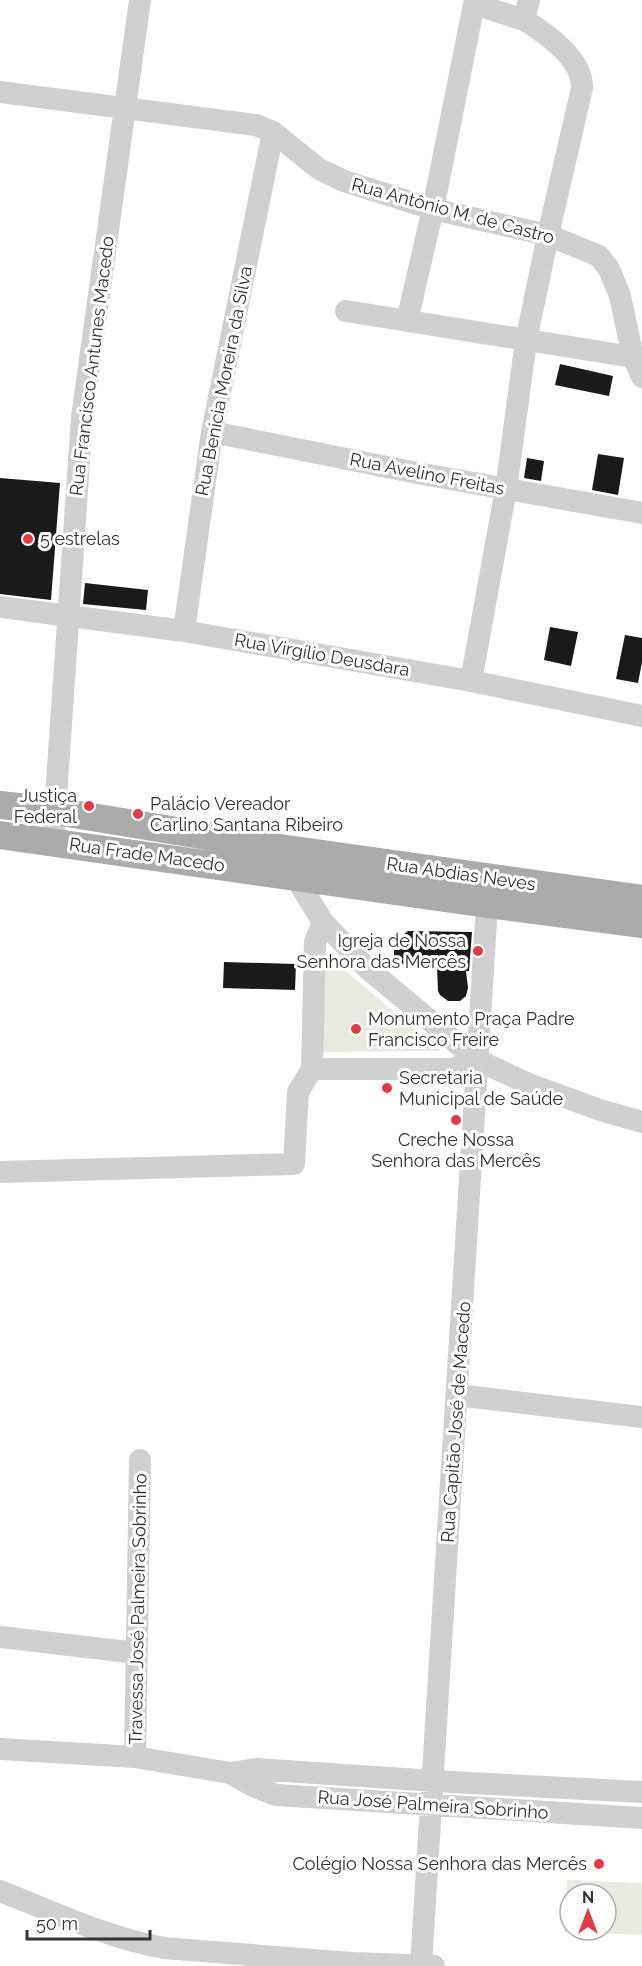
<svg xmlns="http://www.w3.org/2000/svg" width="642" height="1966" font-family="Raleway,sans-serif">
<style>
.green{fill:#e6ecdf;fill-rule:evenodd}
.building{fill:#1a1a1a}
.lines{fill:none;stroke-linecap:round;stroke-linejoin:round}
.minor{stroke:#d0d0d0;stroke-width:22}
.major{stroke:#ababab;stroke-width:28}
.poi-dot{fill:#e63946;stroke:#fff;stroke-width:2}
.labels{text-anchor:middle;stroke-width:6;stroke-linejoin:round;paint-order:stroke}
.street-label{font-size:18px;fill:#333;stroke:#fff}
.poi-label{font-size:18px;fill:#333;stroke:#fff;text-anchor:start}
</style>
<rect width="100%" height="100%" fill="#fff"/>
<!-- green -->
<path class="green" d="M322,951L441,1051L320,1052Z
M567,1880L642,1883V1935L564,1932ZM570,1894H606V1930H570Z"/>
<!-- building -->
<path class="building" d="M560,364L613,376L609,396L555,385Z
M598,454L624,458L618,495L592,490Z
M527,458L544,461L541,481L524,478Z
M0,478L60,483L51,600L0,594Z
M85,583L148,590L146,610L83,604Z
M550,627L578,632L571,666L544,660Z
M625,635L642,638V662L638,683L616,679Z
M408,931L472,932L469,971H466L468,988L466,996L460,1001H448L440,995L438,991L437,967H406L394,957V942Z
M224,962L296,964L295,990L223,988Z"/>
<g class="lines">
<!-- minor -->
<path class="minor" d="M0,92L256,125L273,132L319,169L344,181L433,209L548,235L599,256L609,269L620,296L633,357L642,377
M346,311L633,357
M407,321L433,209L474,4L524,20L529,0
M212,432L417,473L642,513
M0,607L184,631L471,681L642,716
M184,631L212,432L273,132
M471,681L506,489L526,341L548,235L582,88C583,59 546,33 524,20
M53,841L82,417L140,0
M289,867L323,922L366,967L477,1060L529,1084L600,1110L642,1122
M312,1069H452L477,1060
M0,1172L294,1164L298,1092L312,1069L315,942L323,922
M457,1395L642,1417
M0,1637L137,1653
M0,1749L135,1757L230,1773L256,1769L434,1781L642,1792
M135,1757L140,1460
M230,1773L253,1786L276,1795L642,1818
M0,1891C54,1912 107,1938 164,1948L352,1963L434,1966
M421,1965L488,889"/>
<!-- major -->
<path class="major" d="M0,805L55,811L280,848L642,899
M0,835L487,904L642,924"/>
</g>
<!-- markers -->
<g class="poi-dot">
<circle cx="28" cy="539" r="6"/>
<circle cx="89" cy="806" r="6"/>
<circle cx="138" cy="814" r="6"/>
<circle cx="478" cy="951" r="6"/>
<circle cx="356" cy="1029" r="6"/>
<circle cx="387" cy="1088" r="6"/>
<circle cx="456" cy="1120" r="6"/>
<circle cx="599" cy="1864" r="6"/>
</g>
<g class="labels">
<!-- street labels -->
<g class="street-label">
<text transform="translate(453 211) rotate(15)" y="6">Rua Antônio M. de Castro</text>
<text transform="translate(92 366) rotate(-83)" y="6">Rua Francisco Antunes Macedo</text>
<text transform="translate(224 381) rotate(-79)" y="6">Rua Benicia Moreira da Silva</text>
<text transform="translate(427 474) rotate(11)" y="6">Rua Avelino Freitas</text>
<text transform="translate(322 655) rotate(10)" y="6">Rua Virgílio Deusdara</text>
<text transform="translate(147 855) rotate(8)" y="6">Rua Frade Macedo</text>
<text transform="translate(461 874) rotate(8)" y="6">Rua Abdias Neves</text>
<text transform="translate(456 1422) rotate(-86)" y="6">Rua Capitão José de Macedo</text>
<text transform="translate(138 1609) rotate(-89)" y="6">Travessa José Palmeira Sobrinho</text>
<text transform="translate(433 1805) rotate(4)" y="6">Rua José Palmeira Sobrinho</text>
</g>
<!-- poi labels -->
<g class="poi-label">
<text x="40" y="545">5 estrelas</text>
<text x="77" y="802" text-anchor="end">Justiça<tspan x="77" dy="21">Federal</tspan></text>
<text x="150" y="810">Palácio Vereador<tspan x="150" dy="21">Carlino Santana Ribeiro</tspan></text>
<text x="466" y="947" text-anchor="end">Igreja de Nossa<tspan x="466" dy="21">Senhora das Mercês</tspan></text>
<text x="368" y="1025">Monumento Praça Padre<tspan x="368" dy="21">Francisco Freire</tspan></text>
<text x="399" y="1084">Secretaria<tspan x="399" dy="21">Municipal de Saúde</tspan></text>
<text x="456" y="1146" text-anchor="middle">Creche Nossa<tspan x="456" dy="21">Senhora das Mercês</tspan></text>
<text x="587" y="1870" text-anchor="end">Colégio Nossa Senhora das Mercês</text>
</g>
</g>
<!-- north arrow -->
<g transform="translate(588 1912)"><circle r="28" fill="#ffffff" stroke="#adadad" stroke-width="1.5"/>
<path d="M0-4.5L10 22L0 15L-10 22Z" fill="#e63946"/>
<text y="-9" font-size="16" font-weight="bold" text-anchor="middle" fill="#333333">N</text>
</g>
<!-- scale -->
<path d="M27 1930v9h123v-9" fill="none" stroke="#333333" stroke-width="3"/>
<text x="36" y="1930" font-size="18" fill="#333333" stroke="#ffffff" stroke-width="4.5" paint-order="stroke">50 m</text>
</svg>
